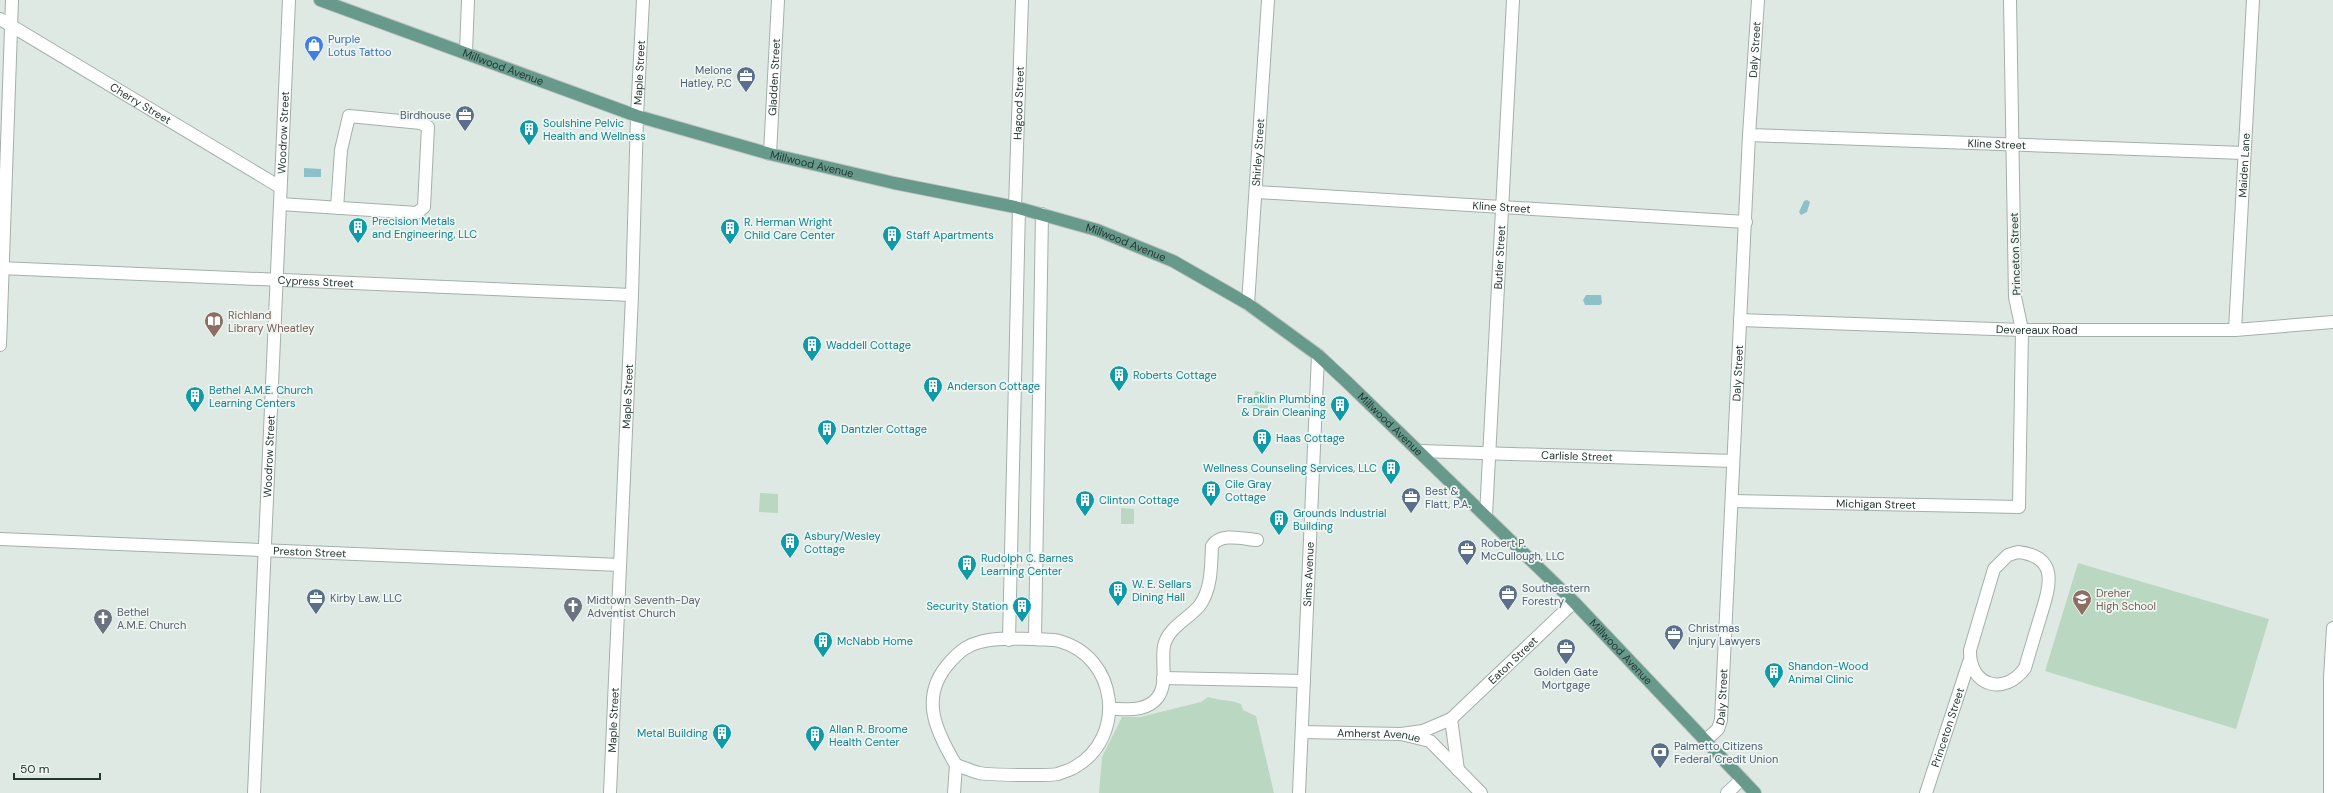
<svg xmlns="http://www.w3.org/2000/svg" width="2333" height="793" font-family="'DM Sans',sans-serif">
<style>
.garden{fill:#bad8c1}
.water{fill:#8cc1c9}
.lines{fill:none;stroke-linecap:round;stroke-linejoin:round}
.street-casing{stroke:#a3b0aa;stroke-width:14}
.primary-casing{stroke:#bdc3c1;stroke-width:14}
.street{stroke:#fff;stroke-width:12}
.primary{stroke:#689a8c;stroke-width:12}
.labels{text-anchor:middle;stroke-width:3.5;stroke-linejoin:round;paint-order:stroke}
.shop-label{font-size:11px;fill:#366cbe;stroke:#eff6f2;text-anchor:start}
.street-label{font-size:11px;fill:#223730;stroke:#eff6f2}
.service-label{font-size:11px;fill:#4e5e75;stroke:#eff6f2;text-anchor:start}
.culture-label{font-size:11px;fill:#0d838f;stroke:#eff6f2;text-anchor:start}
.education-label{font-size:11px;fill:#785e54;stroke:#eff6f2;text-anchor:start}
.worship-label{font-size:11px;fill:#5b616d;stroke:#eff6f2;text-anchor:start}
</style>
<rect width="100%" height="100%" fill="#dfe9e4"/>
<!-- garden -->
<path class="garden" d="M1255,391L1270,394L1267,410L1252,407Z
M760,493L778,494V513L759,512Z
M1121,508L1134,509V524H1121Z
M2078,563L2269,619L2236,729L2045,671Z
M1208,697C1221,701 1228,699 1241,704L1243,710L1256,716L1274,793H1099L1102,757L1122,717H1140L1201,702Z"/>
<!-- water -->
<path class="water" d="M304,168L321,169V177H304Z
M1807,200L1810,202L1807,212L1801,215L1799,212L1804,201Z
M1586,295H1601L1602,303L1600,305H1585L1583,300Z"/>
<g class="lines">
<defs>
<g id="street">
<path id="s1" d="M0,19L280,187"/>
<path d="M466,52L468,0"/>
<path id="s2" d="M1749,135L2244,153"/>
<path id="s3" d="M770,154L778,0"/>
<path id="s4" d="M1257,192L1746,222"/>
<path d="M280,204C326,207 372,210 417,213L424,207L428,127L421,123L349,116L341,150L337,208"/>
<path id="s5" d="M1015,207L1022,0"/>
<path id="s6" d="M0,268L632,295"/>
<path id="s7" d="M1248,304L1268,0"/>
<path id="s8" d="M1740,320L2022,330H2235L2333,322"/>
<path id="s9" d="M2235,330L2253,0"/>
<path d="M0,345L12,0"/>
<path id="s10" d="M1420,451L1733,461"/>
<path id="s11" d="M1732,501L2019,507L2022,330L2015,297L2010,0"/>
<path id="s12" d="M1486,515L1513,0"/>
<path id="s13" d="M0,539L620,565"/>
<path d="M2018,552C2061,557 2049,588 2040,618C2035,634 2030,651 2025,668C2005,696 1969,687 1970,650L1994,569L2008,555Z"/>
<path d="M1035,639C1042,640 1051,639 1059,641C1118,657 1127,737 1075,767C1070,770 1063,772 1058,774C1048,776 989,775 979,773C971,771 963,767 956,765C935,730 919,696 950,662C959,652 967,645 980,642C996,637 1018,639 1035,639Z"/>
<path d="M1035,639L1042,214"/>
<path d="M1009,640L1019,208"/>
<path d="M1163,678L1304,681"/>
<path d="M1110,709C1127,709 1147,712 1158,697C1168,683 1161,661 1164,646C1168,627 1189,619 1200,605C1212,588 1211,565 1212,546C1220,532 1244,539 1257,540"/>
<path d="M1451,719L1458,770"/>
<path id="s14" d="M1302,732L1401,734L1430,741L1481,793"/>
<path id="s15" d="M1401,734L1423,731L1451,719L1574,602"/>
<path id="s16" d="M1706,740L1718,729L1721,720L1749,135L1758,0"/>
<path id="s17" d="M254,793L289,0"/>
<path id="s18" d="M610,793L632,295L637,116L643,0"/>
<path d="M954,793L956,765"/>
<path id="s19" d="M1299,793L1318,355"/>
<path d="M1727,793L1742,779"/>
<path id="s20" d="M1926,793L1969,662"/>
<path d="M2330,793V678L2333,628"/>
</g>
<g id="primary">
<path id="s21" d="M320,0L637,116L770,154L894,183L1015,207L1097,230L1173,261L1248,304L1318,355L1347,382L1574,602L1755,793"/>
</g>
</defs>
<!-- street casing -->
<use href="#street" class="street-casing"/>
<!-- primary casing -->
<use href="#primary" class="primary-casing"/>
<!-- street -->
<use href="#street" class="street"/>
<!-- primary -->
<use href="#primary" class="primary"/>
</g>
<!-- icons -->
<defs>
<symbol id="shop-pin" viewBox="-11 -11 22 30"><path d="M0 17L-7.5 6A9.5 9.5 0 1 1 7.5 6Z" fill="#3f7fe0" stroke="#eff6f2"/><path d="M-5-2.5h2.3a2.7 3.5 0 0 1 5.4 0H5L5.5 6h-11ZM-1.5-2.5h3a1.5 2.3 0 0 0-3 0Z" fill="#fff"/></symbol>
<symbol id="office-pin" viewBox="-11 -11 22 30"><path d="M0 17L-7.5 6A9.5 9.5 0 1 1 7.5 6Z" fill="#5c6f8a" stroke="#eff6f2"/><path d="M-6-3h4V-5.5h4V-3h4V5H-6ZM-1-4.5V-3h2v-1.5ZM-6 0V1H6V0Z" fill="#fff"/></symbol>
<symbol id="building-pin" viewBox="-11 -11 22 30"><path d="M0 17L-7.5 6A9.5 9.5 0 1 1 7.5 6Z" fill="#0f9aa8" stroke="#eff6f2"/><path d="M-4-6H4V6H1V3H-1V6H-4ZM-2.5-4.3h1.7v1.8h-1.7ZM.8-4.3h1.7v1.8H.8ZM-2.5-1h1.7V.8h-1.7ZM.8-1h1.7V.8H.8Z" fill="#fff"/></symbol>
<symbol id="library-pin" viewBox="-11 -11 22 30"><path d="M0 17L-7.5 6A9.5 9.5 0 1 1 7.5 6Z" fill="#8d6e63" stroke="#eff6f2"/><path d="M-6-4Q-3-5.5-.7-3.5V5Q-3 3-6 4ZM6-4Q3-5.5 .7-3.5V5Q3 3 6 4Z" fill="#fff"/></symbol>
<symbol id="school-pin" viewBox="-11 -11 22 30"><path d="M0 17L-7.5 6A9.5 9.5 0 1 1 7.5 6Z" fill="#8d6e63" stroke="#eff6f2"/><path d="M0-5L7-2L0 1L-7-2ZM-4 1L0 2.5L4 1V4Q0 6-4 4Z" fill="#fff"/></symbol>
<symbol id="church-pin" viewBox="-11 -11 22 30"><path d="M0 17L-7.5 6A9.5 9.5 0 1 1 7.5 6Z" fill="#6b7280" stroke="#eff6f2"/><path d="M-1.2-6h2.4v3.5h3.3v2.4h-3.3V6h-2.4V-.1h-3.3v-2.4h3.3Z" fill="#fff"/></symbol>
<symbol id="bank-pin" viewBox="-11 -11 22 30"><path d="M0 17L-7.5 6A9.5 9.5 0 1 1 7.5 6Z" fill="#5c6f8a" stroke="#eff6f2"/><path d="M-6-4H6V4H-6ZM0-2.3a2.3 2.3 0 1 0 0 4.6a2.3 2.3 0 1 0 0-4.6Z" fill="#fff"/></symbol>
</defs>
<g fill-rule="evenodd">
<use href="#shop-pin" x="303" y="34" width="22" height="30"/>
<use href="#office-pin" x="735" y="65" width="22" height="30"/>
<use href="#office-pin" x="454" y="104" width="22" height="30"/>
<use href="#building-pin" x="518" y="118" width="22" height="30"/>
<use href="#building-pin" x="347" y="216" width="22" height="30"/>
<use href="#building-pin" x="719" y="217" width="22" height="30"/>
<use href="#building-pin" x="881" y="224" width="22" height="30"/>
<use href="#library-pin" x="203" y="310" width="22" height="30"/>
<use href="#building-pin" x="801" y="334" width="22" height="30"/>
<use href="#building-pin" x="1108" y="364" width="22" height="30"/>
<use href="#building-pin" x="922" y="375" width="22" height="30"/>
<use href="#building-pin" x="184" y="385" width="22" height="30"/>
<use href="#building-pin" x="1329" y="394" width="22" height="30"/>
<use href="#building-pin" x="816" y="418" width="22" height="30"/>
<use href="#building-pin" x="1251" y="427" width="22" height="30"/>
<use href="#building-pin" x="1380" y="457" width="22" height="30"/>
<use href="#building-pin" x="1200" y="479" width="22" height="30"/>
<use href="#office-pin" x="1400" y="486" width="22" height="30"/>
<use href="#building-pin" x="1074" y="489" width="22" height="30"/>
<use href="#building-pin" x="1268" y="508" width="22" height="30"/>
<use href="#building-pin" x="779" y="531" width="22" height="30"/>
<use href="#office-pin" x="1456" y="538" width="22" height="30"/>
<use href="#building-pin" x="956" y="553" width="22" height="30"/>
<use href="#building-pin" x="1107" y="579" width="22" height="30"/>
<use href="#office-pin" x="1497" y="583" width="22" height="30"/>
<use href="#office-pin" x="305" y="587" width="22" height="30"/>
<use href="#school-pin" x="2071" y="588" width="22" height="30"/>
<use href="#church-pin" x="562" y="595" width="22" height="30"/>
<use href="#building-pin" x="1011" y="595" width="22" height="30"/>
<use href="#church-pin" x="92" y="607" width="22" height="30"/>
<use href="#office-pin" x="1663" y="623" width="22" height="30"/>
<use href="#building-pin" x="812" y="630" width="22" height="30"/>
<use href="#office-pin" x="1555" y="637" width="22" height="30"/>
<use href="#building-pin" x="1763" y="661" width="22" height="30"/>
<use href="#building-pin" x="711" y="722" width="22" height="30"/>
<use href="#building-pin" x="804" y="724" width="22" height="30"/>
<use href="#bank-pin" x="1649" y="741" width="22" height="30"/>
</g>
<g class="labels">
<!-- shop labels -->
<g class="shop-label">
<text x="328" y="43">Purple<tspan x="328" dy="13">Lotus Tattoo</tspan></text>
</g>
<!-- street labels -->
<g class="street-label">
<text dy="4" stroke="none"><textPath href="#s16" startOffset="697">Daly Street</textPath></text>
<text dy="4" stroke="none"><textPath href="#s21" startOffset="195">Millwood Avenue</textPath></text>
<text dy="4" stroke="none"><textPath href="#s18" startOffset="721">Maple Street</textPath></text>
<text dy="4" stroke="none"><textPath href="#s3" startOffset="77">Gladden Street</textPath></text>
<text dy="4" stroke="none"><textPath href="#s1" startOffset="164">Cherry Street</textPath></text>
<text dy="4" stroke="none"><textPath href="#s5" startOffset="104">Hagood Street</textPath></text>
<text dy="4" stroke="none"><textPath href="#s17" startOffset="661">Woodrow Street</textPath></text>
<text dy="4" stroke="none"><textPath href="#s2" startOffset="248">Kline Street</textPath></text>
<text dy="4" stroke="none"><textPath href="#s7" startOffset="152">Shirley Street</textPath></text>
<text dy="4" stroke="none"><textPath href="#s21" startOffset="519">Millwood Avenue</textPath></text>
<text dy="4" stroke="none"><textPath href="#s9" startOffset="165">Maiden Lane</textPath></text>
<text dy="4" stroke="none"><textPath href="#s4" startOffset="245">Kline Street</textPath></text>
<text dy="4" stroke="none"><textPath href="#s21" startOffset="843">Millwood Avenue</textPath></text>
<text transform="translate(2015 254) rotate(-92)" y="4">Princeton Street</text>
<text dy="4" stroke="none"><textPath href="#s12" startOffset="258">Butler Street</textPath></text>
<text dy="4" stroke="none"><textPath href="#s6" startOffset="316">Cypress Street</textPath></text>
<text dy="4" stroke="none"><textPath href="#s8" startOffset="297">Devereaux Road</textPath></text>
<text dy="4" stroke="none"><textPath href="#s16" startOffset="373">Daly Street</textPath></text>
<text dy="4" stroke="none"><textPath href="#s18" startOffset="397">Maple Street</textPath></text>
<text dy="4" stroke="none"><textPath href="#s21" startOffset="1167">Millwood Avenue</textPath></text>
<text dy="4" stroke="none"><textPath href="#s17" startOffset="337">Woodrow Street</textPath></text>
<text dy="4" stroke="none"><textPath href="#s10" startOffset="157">Carlisle Street</textPath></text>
<text dy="4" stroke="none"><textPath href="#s11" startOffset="144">Michigan Street</textPath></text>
<text dy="4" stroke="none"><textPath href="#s13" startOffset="310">Preston Street</textPath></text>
<text dy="4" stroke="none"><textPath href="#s19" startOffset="219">Sims Avenue</textPath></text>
<text dy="4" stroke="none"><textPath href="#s21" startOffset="1491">Millwood Avenue</textPath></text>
<text dy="4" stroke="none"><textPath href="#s15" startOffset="138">Eaton Street</textPath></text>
<text dy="4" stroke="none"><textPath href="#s16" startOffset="49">Daly Street</textPath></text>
<text dy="4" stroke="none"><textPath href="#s18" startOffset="73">Maple Street</textPath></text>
<text dy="4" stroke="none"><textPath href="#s20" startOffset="69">Princeton Street</textPath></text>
<text dy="4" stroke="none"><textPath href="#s14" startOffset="77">Amherst Avenue</textPath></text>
</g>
<!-- service labels -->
<g class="service-label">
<text x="732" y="74" text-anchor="end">Melone<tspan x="732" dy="13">Hatley, P.C</tspan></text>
<text x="451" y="119" text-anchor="end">Birdhouse</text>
<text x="1425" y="495">Best &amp;<tspan x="1425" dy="13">Flatt, P.A.</tspan></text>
<text x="1481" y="547">Robert P.<tspan x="1481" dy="13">McCullough, LLC</tspan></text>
<text x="1522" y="592">Southeastern<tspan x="1522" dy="13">Forestry</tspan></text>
<text x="330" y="602">Kirby Law, LLC</text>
<text x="1688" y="632">Christmas<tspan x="1688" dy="13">Injury Lawyers</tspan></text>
<text x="1566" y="676" text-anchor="middle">Golden Gate<tspan x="1566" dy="13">Mortgage</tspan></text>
<text x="1674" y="750">Palmetto Citizens<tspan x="1674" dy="13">Federal Credit Union</tspan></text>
</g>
<!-- culture labels -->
<g class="culture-label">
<text x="543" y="127">Soulshine Pelvic<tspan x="543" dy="13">Health and Wellness</tspan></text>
<text x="372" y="225">Precision Metals<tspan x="372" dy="13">and Engineering, LLC</tspan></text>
<text x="744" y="226">R. Herman Wright<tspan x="744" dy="13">Child Care Center</tspan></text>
<text x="906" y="239">Staff Apartments</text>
<text x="826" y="349">Waddell Cottage</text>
<text x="1133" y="379">Roberts Cottage</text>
<text x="947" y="390">Anderson Cottage</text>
<text x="209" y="394">Bethel A.M.E. Church<tspan x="209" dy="13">Learning Centers</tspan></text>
<text x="1326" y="403" text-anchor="end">Franklin Plumbing<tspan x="1326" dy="13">&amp; Drain Cleaning</tspan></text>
<text x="841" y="433">Dantzler Cottage</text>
<text x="1276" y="442">Haas Cottage</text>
<text x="1377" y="472" text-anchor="end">Wellness Counseling Services, LLC</text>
<text x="1225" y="488">Cile Gray<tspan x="1225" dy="13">Cottage</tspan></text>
<text x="1099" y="504">Clinton Cottage</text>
<text x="1293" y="517">Grounds Industrial<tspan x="1293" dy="13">Building</tspan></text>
<text x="804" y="540">Asbury/Wesley<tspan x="804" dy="13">Cottage</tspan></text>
<text x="981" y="562">Rudolph C. Barnes<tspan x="981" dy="13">Learning Center</tspan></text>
<text x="1132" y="588">W. E. Sellars<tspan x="1132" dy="13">Dining Hall</tspan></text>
<text x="1008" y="610" text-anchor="end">Security Station</text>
<text x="837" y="645">McNabb Home</text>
<text x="1788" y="670">Shandon-Wood<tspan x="1788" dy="13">Animal Clinic</tspan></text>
<text x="829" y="733">Allan R. Broome<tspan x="829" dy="13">Health Center</tspan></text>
<text x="708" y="737" text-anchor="end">Metal Building</text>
</g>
<!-- education labels -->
<g class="education-label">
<text x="228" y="319">Richland<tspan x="228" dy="13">Library Wheatley</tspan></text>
<text x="2096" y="597">Dreher<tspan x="2096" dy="13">High School</tspan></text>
</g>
<!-- worship labels -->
<g class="worship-label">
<text x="587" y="604">Midtown Seventh-Day<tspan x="587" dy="13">Adventist Church</tspan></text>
<text x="117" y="616">Bethel<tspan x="117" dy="13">A.M.E. Church</tspan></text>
</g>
</g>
<!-- scale -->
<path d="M14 773v6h86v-6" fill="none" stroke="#223730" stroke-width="2"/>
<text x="20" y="773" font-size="12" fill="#223730" stroke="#eff6f2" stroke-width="3" paint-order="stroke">50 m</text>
</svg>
